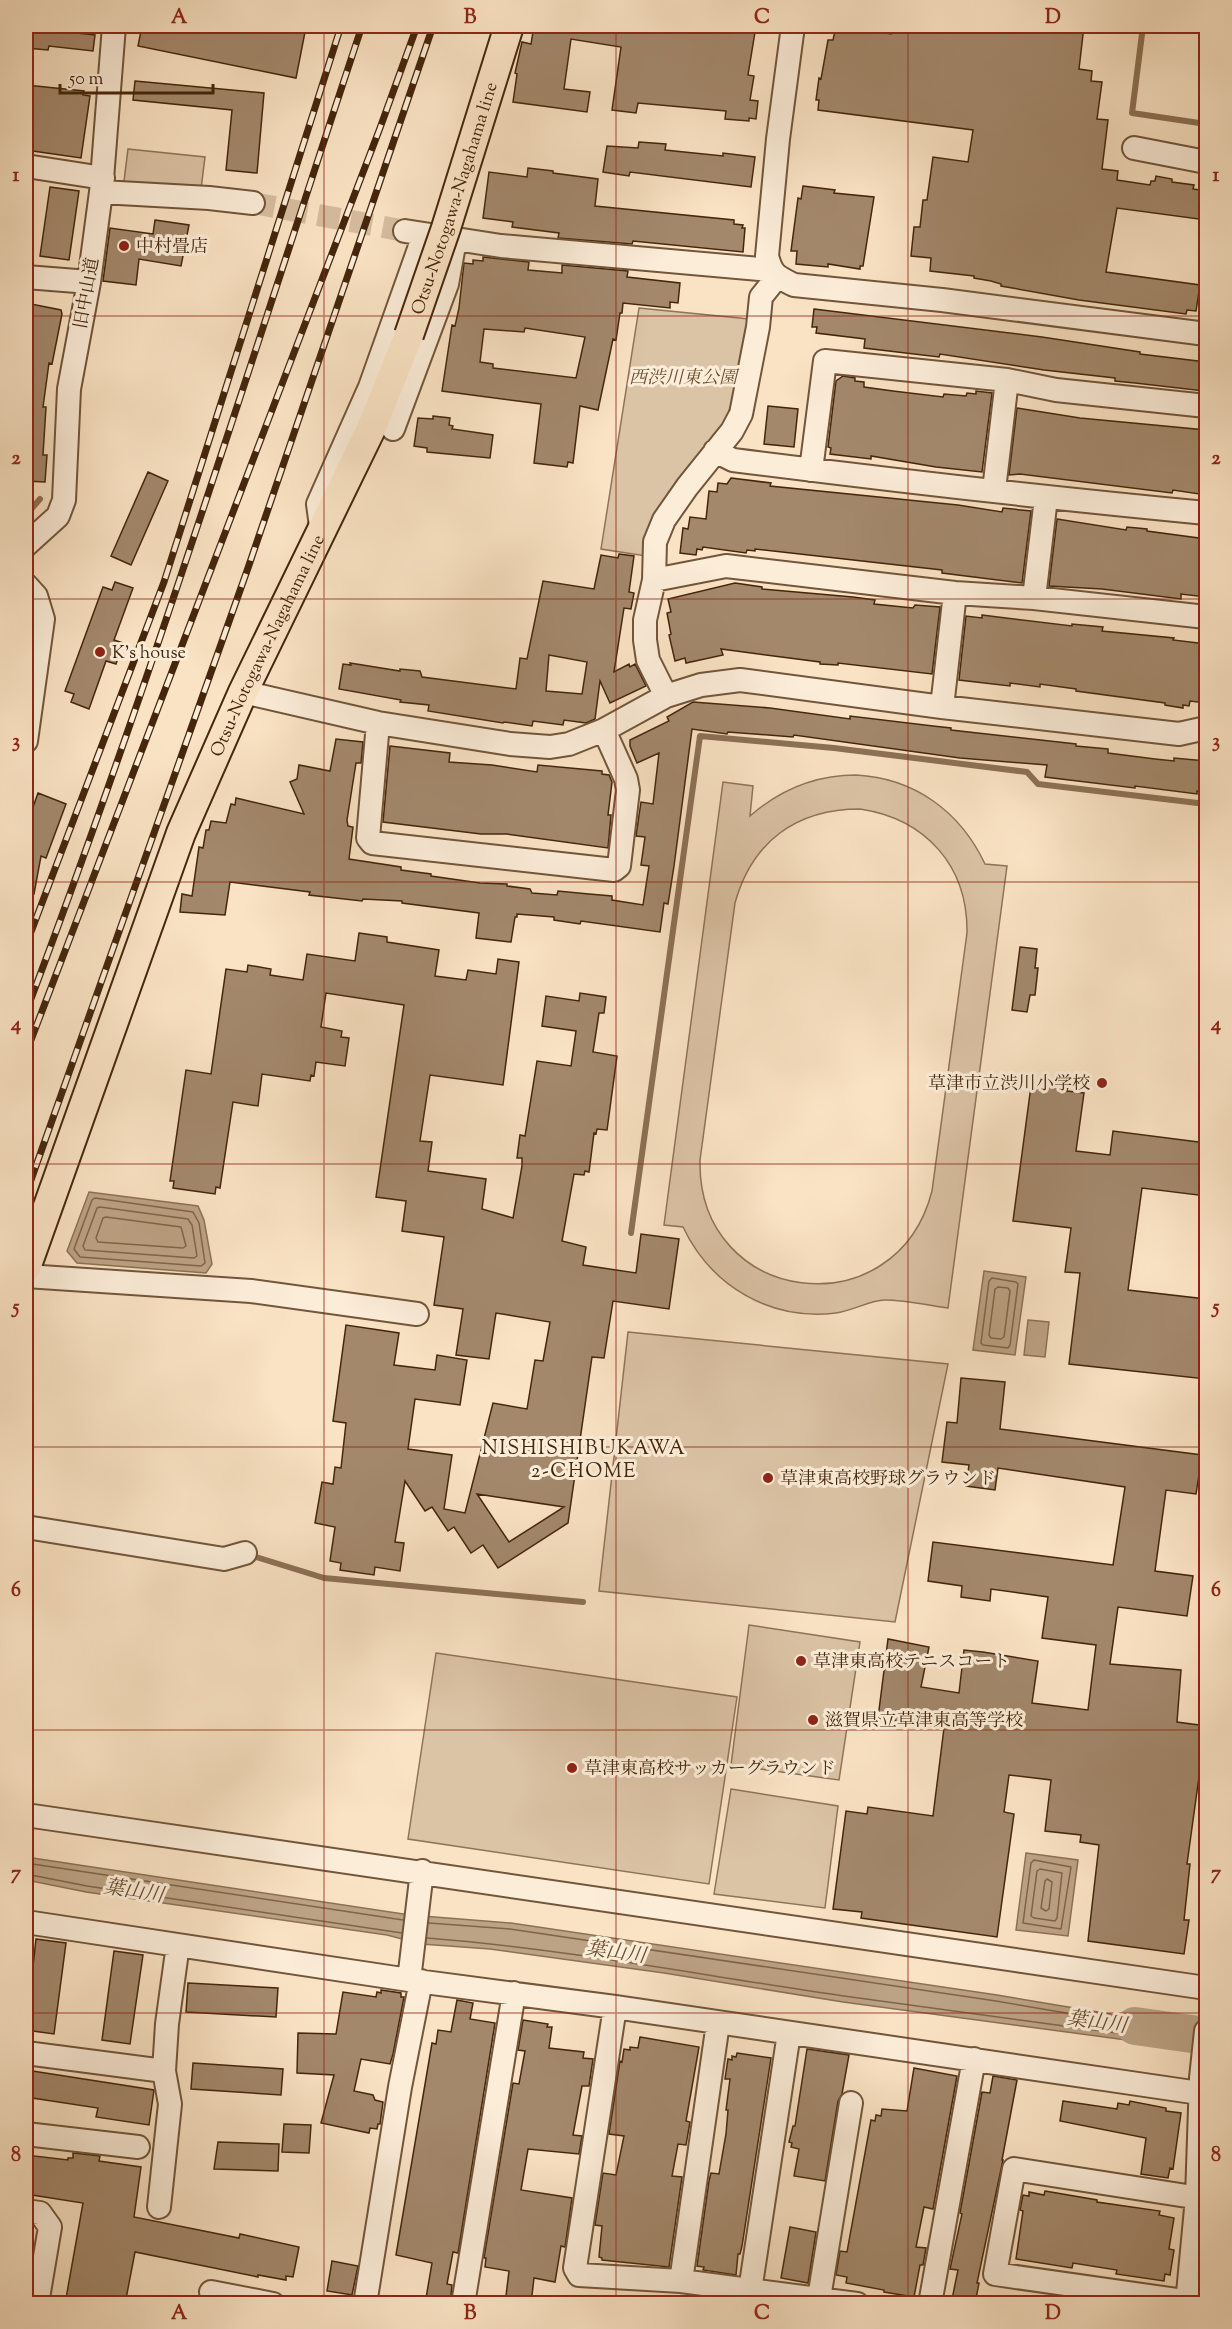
<svg xmlns="http://www.w3.org/2000/svg" width="1232" height="2329" font-family="'Sorts Mill Goudy','Noto Serif JP',serif">
<style>
.green{fill:#dbc3a5;stroke:#907458;stroke-width:1.5;fill-rule:evenodd}
.water{fill:#bca385;stroke:#8c7155;stroke-width:1.5}
.lines{fill:none;stroke-linecap:round;stroke-linejoin:round}
.shore{stroke:#806448;stroke-width:1.5}
.stream{stroke:#8c7155;stroke-width:6}
.river{stroke:#bca385;stroke-width:38}
.building{fill:#a3886c;stroke:#45260c;stroke-width:1.5;fill-rule:evenodd}
.minor-tunnel{stroke:#d6bd9f;stroke-width:22;stroke-dasharray:22 11;stroke-linecap:butt}
.minor-casing{stroke:#72553a;stroke-width:26}
.major-casing{stroke:#45260c;stroke-width:32}
.minor{stroke:#fcedd9;stroke-width:22}
.major{stroke:#fae3c4;stroke-width:28}
.rail-casing{stroke:#45260c;stroke-width:7}
.rail{stroke:#fcedd9;stroke-width:4.5;stroke-dasharray:14;stroke-linecap:butt}
.major-bridge-casing{stroke:#45260c;stroke-width:32;stroke-linecap:butt}
.major-bridge{stroke:#fae3c4;stroke-width:28}
.grid{fill:none;stroke:#8f2418;stroke-width:1.5;stroke-opacity:0.55}
.poi-dot{fill:#8f2418;stroke:#fcedd9;stroke-width:2}
.labels{text-anchor:middle;stroke-width:6;stroke-linejoin:round;paint-order:stroke}
.street-label{font-size:18px;fill:#45260c;stroke:#fcedd9}
.poi-label{font-size:18px;fill:#45260c;stroke:#fcedd9;text-anchor:start}
.park-label{font-size:18px;font-style:italic;fill:#6a4d32;stroke:#fcedd9}
.neighbourhood-label{font-size:20px;letter-spacing:1.5px;fill:#45260c;stroke:#fcedd9}
.water-label{font-size:20px;font-style:italic;fill:#694c30;stroke:#fcedd9}
.neatline{fill:none;stroke:#8f2418;stroke-width:2}
.grid-label{font-size:20px;text-anchor:middle;font-weight:bold;fill:#8f2418}
</style>
<rect width="100%" height="100%" fill="#fae3c4"/>
<filter id="stains"><feTurbulence type="fractalNoise" baseFrequency=".00333" numOctaves="4"/><feColorMatrix values="0 0 0 0 .2 0 0 0 0 .09 0 0 0 0 .02 0 0 0 .5 -.17"/></filter>
<radialGradient id="worn" r=".72"><stop offset=".6" stop-color="#630" stop-opacity="0"/><stop offset="1" stop-color="#630" stop-opacity=".3"/></radialGradient>
<!-- green -->
<path class="green" d="M128,149L205,157L201,189L129,185L124,181Z
M639,308L749,319C743,353 740,391 724,422C710,449 685,471 667,495C655,513 652,536 646,556L601,549Z
M856,775C914,778 960,811 985,864L1007,866L948,1308C927,1305 905,1300 884,1300C872,1300 851,1311 836,1313C770,1321 711,1286 683,1227L664,1225L723,782L753,786L750,816C781,789 815,775 856,775ZM860,809C926,819 968,866 967,933L932,1191C896,1331 697,1306 700,1160L735,903C752,841 797,809 860,809Z
M628,1332L948,1364L895,1622L599,1591Z
M749,1625L860,1642L839,1780L731,1765Z
M436,1653L737,1697L709,1884L408,1839Z
M731,1789L838,1806L825,1908L714,1894Z"/>
<!-- water -->
<path class="water" d="M89,1192L198,1206L204,1220L212,1264L206,1273L77,1263L67,1251Z
M984,1271L1026,1277L1015,1355L973,1350Z
M1028,1320L1049,1322L1045,1357L1024,1355Z
M1026,1853L1078,1860L1068,1936L1016,1930Z
M26,1857L410,1915L511,1923L997,1995L1187,2027L1186,2048L843,2002L664,1973L490,1949L421,1944L387,1935L86,1892L26,1880Z"/>
<g class="lines">
<!-- shore -->
<path class="shore" d="M95,1198L193,1212L199,1223L205,1263L201,1266L80,1257L74,1249L92,1200Z
M100,1207L188,1219L192,1225L197,1256L194,1258L85,1250L83,1246L97,1208Z
M106,1217L181,1227L186,1246L183,1248L98,1242L96,1238L103,1218Z
M992,1278L1016,1282L1018,1284L1010,1345L1008,1348L983,1345L981,1343L989,1281Z
M998,1287L1008,1288L1010,1291L1004,1337L1001,1339L991,1338L989,1335L995,1289Z
M1034,1860L1071,1867L1061,1929L1023,1923L1031,1863Z
M26,1863L403,1920
M1040,1869L1062,1873L1057,1918L1055,1921L1034,1918L1031,1916L1037,1871Z
M26,1874L87,1886L402,1933
M1047,1879L1052,1882L1049,1909L1046,1911L1041,1908L1045,1881Z
M427,1938C567,1949 705,1976 844,1996C955,2012 1066,2026 1177,2041L1180,2038L1178,2032L996,2001L510,1929L429,1923"/>
<!-- stream -->
<path class="stream" d="M1143,26L1132,113L1206,124
M26,515L40,499
M631,1233L700,736L834,748L1027,772L1038,784L1206,804
M248,1561L256,1557L324,1578L583,1602"/>
<!-- river -->
<path class="river" d="M1135,2026L1206,2036"/>
</g>
<!-- building -->
<path class="building" d="M26,26H51V30L95,35L93,51L49,46L48,50L26,48Z
M142,26H297L306,27L296,78L138,46Z
M534,26H648L688,32L689,26H756L748,75L754,76L750,100L758,101L756,119L749,118V121L725,119L726,111L638,103L636,113L612,110L621,47L571,39L564,89L590,92L587,112L513,102L517,74L515,73L522,42L531,44Z
M836,26H856L855,28L891,34L893,26H907L942,32L943,26H1084L1079,69L1092,71L1091,81L1102,82L1097,119L1108,120L1102,169L1118,171L1117,180L1150,185L1151,181H1155L1156,176L1172,179V182L1194,185L1193,189L1206,191V220L1117,208L1106,272L1200,285L1196,311L1187,310L1186,314L1079,300L1001,286V284L991,281L974,278V276L930,271L931,258L911,256L914,227H920L923,200H927L933,157L968,162L973,130L818,110L819,100H816L819,78L821,79L828,40H833Z
M135,81L264,93L257,173L226,170L232,110L133,100Z
M26,85L84,91L83,95L90,96L81,158L26,150Z
M639,142L666,144L665,150L723,156V153L755,157L751,187L630,172L629,176L603,172L607,146L638,148Z
M528,168L553,171V173L598,179L595,206L734,220V224L743,225L742,228H745L743,252L633,241L632,244L558,238L559,233L512,227L513,222L483,218L489,172L527,177Z
M803,186L835,190L834,193L874,197L863,266H860V269L828,264V267L796,264L797,251H791L798,198L801,199Z
M50,187L79,191L69,260L40,256Z
M155,220L189,225L181,266L139,259L136,285L103,281L110,228L153,234Z
M483,257L529,262L528,270L562,273V265L628,271L627,277L680,283L678,303L670,302V308L623,303L622,313H620L616,340L613,339L598,410L580,406L573,463L568,462L567,467L534,463L541,404L442,391L452,325L455,326L459,308L464,263L473,264V260L483,261ZM525,328L585,337L576,378L493,368V364L480,362L484,329L524,332Z
M31,304L61,310L62,314L52,364L49,363L43,407H46L43,455H47L45,482L26,481V359L30,328H26V309H30Z
M814,309L1042,337L1140,352V354L1206,362L1204,391L1135,383L1115,381V378L1044,370L940,354L939,357L864,348L865,339L816,333L817,327H812Z
M843,376L855,378V381L864,382V387L893,391L943,397L944,394L966,396L967,393L976,394V391L992,393L982,472L936,467L871,456V459L830,454L831,448L828,447L836,381Z
M768,406L798,409L794,447L764,444Z
M1017,408L1080,418L1206,430V495L1173,490L1172,493L1020,474L1009,475Z
M433,416L450,418L449,425L453,426L452,429L493,435L490,458L427,452V448L414,446L418,418L433,419Z
M148,472L168,481L131,565L111,556Z
M731,478L771,483L770,486L958,505L1002,512L1003,508L1031,511L1022,583L942,573V570L755,549V551L747,550L746,553L703,547L702,550L697,549L696,555L680,553L683,528L688,529L690,517L706,519L709,491L717,492L718,483L727,484Z
M1057,519L1126,530L1127,527L1147,529V531L1206,539V597L1181,594V599L1102,589L1049,586Z
M619,554L634,556L629,592L634,593L631,609L624,608L614,672L629,664L630,667L635,664L646,686L610,703L600,681L595,719L586,723L564,720L563,725L533,721L532,726L504,722L503,723L428,711L429,705L400,702L401,700L339,689L343,664L351,665L350,663L400,671V669L420,671L422,677L516,689L520,658L527,659L543,581L594,589L601,555L618,558ZM549,655L587,662L582,694L546,691Z
M115,582L133,588L114,640L123,643L116,664L106,661L89,709L71,702L74,694L65,691L103,587L112,590Z
M735,583L762,587V589L853,597L875,600L874,604L913,608L915,605L940,607L932,674L838,663V665L820,664V662L721,649L723,655L686,663L685,658L675,661L669,635L671,634L667,613L671,612L668,599Z
M982,615L1072,626V624L1103,627L1102,631L1174,638L1173,640L1206,644V703L1190,701L1189,706L1183,705V708L1165,705V703L1076,691V689L1040,684V687L1010,683V686L959,680L966,616L982,618Z
M693,702L770,708L850,719V716L933,726L951,728V730L1076,744V746L1108,749V753L1155,759L1174,761V758L1206,761V792L1197,791V794L1135,786V788L1045,777L1047,765L960,758L794,735L793,737L728,732L727,734L692,729L674,866L668,904L664,903L660,932L581,921L580,924L554,920V917L517,914V917H515L511,942L476,938L479,913L402,903V901L363,899L362,901L309,895L310,892L230,882L225,915L180,912L182,894L192,896L199,847L203,848L206,830H209L211,821L226,823L231,804L235,805L236,798L304,814L290,782L297,779L299,765L330,771L336,739L363,742L361,763H356L347,820L348,826L353,827L349,859L401,867V870L431,874V876L480,883L507,884V886L530,889L532,893L557,895L558,891L589,894L612,896V900L643,905L649,866L641,865L645,837L636,836L641,802L653,804L659,753L637,763L630,746V740L669,721L667,717Z
M390,746L450,753L449,762L492,765L537,772L538,765L602,771V774L609,775L612,782L608,815H611L608,848L507,834H481L383,822Z
M38,793L66,804L46,858L41,856L34,894H26V827Z
M359,933L387,937V942L439,950L435,976L466,980L468,970L496,974L498,959L519,962L503,1085L430,1075L420,1141L432,1142L428,1171L486,1179L482,1209L513,1218L522,1166V1158H517L520,1135L525,1136L537,1061L571,1066L576,1031L542,1026L546,996L579,1001L580,993L606,997L604,1013H599L593,1052L617,1056L607,1130L597,1129L596,1134L594,1133L589,1172L585,1171L584,1175L574,1174L562,1241L586,1247L583,1265L636,1273L641,1234L679,1239L669,1309L613,1301L604,1358L592,1357L568,1523L498,1568L483,1545L471,1553L454,1527L448,1531L432,1507L425,1511L405,1481L395,1542L404,1543L400,1571L375,1567L374,1575L340,1570L341,1563L330,1561L335,1527L315,1523L322,1482L333,1484L335,1467L341,1468L346,1423L333,1421L346,1325L399,1333L394,1365L435,1370L437,1355L467,1360L460,1405L415,1399L408,1449L452,1455L444,1509L465,1513L493,1403L527,1409L535,1360L543,1361L550,1322L496,1313L489,1359L456,1355L463,1309L434,1305L444,1237L402,1231L406,1201L376,1197L404,1005L326,993L321,1027L342,1031L341,1037L349,1038L345,1066L316,1062L314,1076L311,1075L310,1081L262,1074L258,1106L233,1102L220,1188L216,1187L215,1194L173,1188L174,1181H170L186,1070L211,1074L226,969L247,972L248,965L271,969L270,975L303,980L307,954L355,961ZM477,1494L564,1507L509,1542Z
M1020,947L1037,949L1035,968H1038L1035,995H1030L1027,1012L1012,1010Z
M1046,1082L1068,1085L1067,1091L1084,1093L1076,1151L1110,1155L1113,1131L1206,1143V1196L1142,1188L1128,1290L1206,1299V1379L1069,1364L1080,1273L1065,1272L1071,1228L1013,1221L1031,1086L1045,1088Z
M961,1378L1005,1382L1000,1429L1202,1455L1196,1494L1166,1490L1155,1571L1193,1576L1187,1616L1118,1607L1110,1664L1181,1670L1177,1722L1206,1726L1187,1864H1190L1184,1920H1189L1184,1954L1088,1941L1099,1845L1080,1842L1081,1835L1045,1831L1051,1780L1009,1775L1004,1812L1014,1814L997,1937L861,1918L862,1912L833,1909L846,1811L867,1814L868,1807L933,1816L944,1728L878,1718L888,1639L929,1647L921,1687L959,1693L964,1650L983,1652L1038,1661L1032,1703L1088,1710L1096,1645L1042,1638L1048,1597L991,1589L990,1601L961,1597L962,1586L928,1581L933,1542L1113,1565L1125,1487L998,1468L995,1490L966,1486L969,1465L942,1462L947,1422L957,1423Z
M36,1939L66,1943L54,2034L26,2030Z
M114,1951L143,1955L130,2044L102,2040Z
M188,1983L278,1988L276,2017L186,2012Z
M381,1990L401,1993V1997H404L393,2054L390,2064L361,2059L354,2091L373,2095L375,2100L383,2102L380,2124H378L377,2129L370,2128L369,2133L321,2123L334,2075L297,2073L298,2033L336,2034L343,1992L376,1997L377,1992L381,1993Z
M457,2000L473,2003L470,2019L495,2023L458,2253L453,2252L447,2284L452,2285L450,2304H425L432,2263L396,2255L432,2043L436,2044L438,2030L451,2032Z
M523,2020L548,2024L547,2027H552L549,2048L584,2052L583,2058L593,2059L589,2086H582L573,2135L582,2136L579,2154L528,2149L521,2190L572,2198L565,2247L561,2246L555,2282L534,2278L531,2304H505L509,2271L485,2267L486,2258H484L513,2083L519,2084L525,2051L518,2050Z
M640,2037L699,2047L686,2121L690,2122L686,2145L678,2144L672,2176L682,2177L669,2267L602,2260V2258L599,2257L602,2226L595,2225L603,2173L616,2175L624,2136L609,2134L620,2061L622,2062L624,2049L630,2050V2047L638,2048Z
M807,2049L849,2055L842,2094L838,2101L825,2181L794,2176L799,2149L791,2147L792,2143L789,2142L793,2126H795Z
M737,2053L771,2058L742,2246L740,2254H738L736,2275L703,2270L704,2267L697,2266L709,2181L711,2173L719,2174L726,2134L728,2110H726L730,2079H725L728,2059L732,2060V2056L736,2057Z
M193,2063L283,2069L281,2095L191,2089Z
M914,2068L957,2076L933,2209L924,2207L916,2247L926,2248L923,2265H920L914,2297L884,2292V2290L846,2283L847,2277L836,2275L840,2251L847,2252L871,2120L875,2121L876,2115L881,2116L882,2109L907,2111Z
M26,2070L154,2090L149,2125L96,2117L98,2108L26,2097Z
M993,2076L1017,2080L1002,2160H1003L977,2283H979L975,2304H951L958,2270L950,2269L962,2214L960,2213L982,2092L990,2093Z
M1063,2101L1117,2109L1118,2103L1129,2105L1130,2101L1166,2108V2111L1181,2113L1173,2169L1170,2168L1168,2178L1141,2174L1146,2138L1060,2121Z
M284,2124L311,2125L309,2153L282,2152Z
M218,2142L279,2144L278,2171L214,2169Z
M73,2153L100,2156L99,2161L141,2167L134,2217L239,2238L240,2234L299,2247L293,2277L286,2276V2280L258,2275V2277L135,2252L125,2304H65L83,2203L26,2194V2155L68,2160V2158H73Z
M1045,2191L1097,2200V2202L1160,2211L1159,2215L1174,2218L1169,2249L1174,2250L1170,2275L1165,2274L1164,2281L1116,2274L1117,2270L1073,2263L1072,2268L1016,2259L1023,2211L1020,2210L1023,2195L1029,2196V2192L1044,2195Z
M790,2227L816,2232L808,2283L781,2278Z
M332,2261L358,2266L352,2295L327,2291Z"/>
<g class="lines">
<!-- minor-tunnel -->
<path class="minor-tunnel" d="M253,203L405,231"/>
<defs>
<path id="minor" d="M793,26L778,139L767,256C772,275 776,276 794,285L942,300L1206,334
M1134,148L1206,162
M26,166L103,178
M101,192L209,198L253,203
M405,231L501,246L771,270
M26,277L89,282
M393,429L447,284L455,240
M715,451L733,460C890,480 1048,498 1206,513
M811,470L825,361L1007,380L1056,390L1206,406
M994,490L1007,380
M322,534L318,504L370,387L424,235
M26,545L58,516L64,500L69,389L89,282L101,192L114,26
M654,580L726,566L955,593L1034,598L1206,617
M26,585L36,596L43,619L26,741
M1034,598L1046,498
M243,692L378,723L510,744L550,747L569,744L604,730L666,696L701,685L740,680L942,707L1179,734L1206,728
M666,696L648,660L645,640V620L654,580L655,542L664,520L687,487L732,431L741,414L758,327L761,297L777,277
M942,707L955,593
M378,723L368,838L372,843L614,870L619,866L628,790L626,779L604,730
M26,1276L251,1291L417,1314
M26,1527L224,1559L245,1553
M26,1815L1206,1988
M26,1922L409,1980L615,2007L1206,2094
M409,1980L422,1871
M615,2007L575,2268L579,2275L681,2281L857,2304
M26,2053L164,2071
M26,2134L138,2147
M159,2207L170,2104L164,2071L167,2024L176,1959
M26,2211L40,2213L50,2227L37,2304
M681,2281L718,2023
M211,2292L273,2304
M819,2298L851,2103
M365,2304L400,2087L421,1981
M463,2304L514,1993
M748,2304L789,2033
M930,2304L974,2059
M1187,2304L1197,2198L1201,2078L1206,2031
M1205,2304L995,2274L1014,2169L1206,2199"/>
<g id="major">
<path id="s1" d="M26,1268L181,833L243,692L371,429L409,335"/>
</g>
</defs>
<!-- minor casing -->
<use href="#minor" class="minor-casing"/>
<!-- major casing -->
<use href="#major" class="major-casing"/>
<!-- minor -->
<use href="#minor" class="minor"/>
<!-- major -->
<use href="#major" class="major"/>
<defs>
<path id="rail" d="M26,945L164,582L341,26
M26,1012C149,688 253,355 362,26
M26,1053L380,128L417,26
M26,1194L248,568L433,26"/>
</defs>
<!-- rail casing -->
<use href="#rail" class="rail-casing"/>
<!-- rail -->
<use href="#rail" class="rail"/>
<defs>
<g id="major-bridge">
<path id="s2" d="M409,335L446,228L509,26"/>
</g>
</defs>
<!-- major-bridge casing -->
<use href="#major-bridge" class="major-bridge-casing"/>
<!-- major-bridge -->
<use href="#major-bridge" class="major-bridge"/>
</g>
<!-- grid -->
<path class="grid" d="M324,26V2304M616,26V2304M908,26V2304M26,316H1206M26,599H1206M26,882H1206M26,1164H1206M26,1447H1206M26,1730H1206M26,2013H1206"/>
<!-- markers -->
<g class="poi-dot">
<circle cx="124" cy="246" r="6"/>
<circle cx="100" cy="652" r="6"/>
<circle cx="1102" cy="1083" r="6"/>
<circle cx="768" cy="1478" r="6"/>
<circle cx="801" cy="1661" r="6"/>
<circle cx="813" cy="1720" r="6"/>
<circle cx="572" cy="1768" r="6"/>
</g>
<g class="labels">
<!-- street labels -->
<g class="street-label">
<text dy="6" stroke="none"><textPath href="#s2" startOffset="144">Otsu-Notogawa-Nagahama line</textPath></text>
<text transform="translate(86 293) rotate(-80)" y="6">旧中山道</text>
<text dy="6" stroke="none"><textPath href="#s1" startOffset="668">Otsu-Notogawa-Nagahama line</textPath></text>
</g>
<!-- poi labels -->
<g class="poi-label">
<text x="136" y="252">中村畳店</text>
<text x="112" y="658">K's house</text>
<text x="1090" y="1089" text-anchor="end">草津市立渋川小学校</text>
<text x="780" y="1484">草津東高校野球グラウンド</text>
<text x="813" y="1667">草津東高校テニスコート</text>
<text x="825" y="1726">滋賀県立草津東高等学校</text>
<text x="584" y="1774">草津東高校サッカーグラウンド</text>
</g>
<!-- park labels -->
<g class="park-label">
<text x="683" y="383">西渋川東公園</text>
</g>
<!-- neighbourhood labels -->
<g class="neighbourhood-label">
<text x="584" y="1454">NISHISHIBUKAWA<tspan x="584" dy="23">2-CHOME</tspan></text>
</g>
<!-- water labels -->
<g class="water-label">
<text transform="translate(134 1890) rotate(9)" y="7">葉山川</text>
<text transform="translate(616 1951) rotate(8)" y="7">葉山川</text>
<text transform="translate(1097 2021) rotate(8)" y="7">葉山川</text>
</g>
</g>
<!-- margin -->
<rect width="1232" height="2329" fill="none" stroke="#fae3c4" stroke-width="66"/>
<!-- scale -->
<path d="M60 84v9h153v-9" fill="none" stroke="#45260c" stroke-width="3"/>
<text x="69" y="84" font-size="18" fill="#45260c" stroke="#fcedd9" stroke-width="4.5" paint-order="stroke">50 m</text>
<rect x="33" y="33" width="1166" height="2263" class="neatline"/>
<g class="grid-label">
<text x="179" y="23">A</text>
<text x="470" y="23">B</text>
<text x="762" y="23">C</text>
<text x="1053" y="23">D</text>
<text x="16" y="181">1</text>
<text x="1216" y="181">1</text>
<text x="16" y="464">2</text>
<text x="1216" y="464">2</text>
<text x="16" y="747">3</text>
<text x="1216" y="747">3</text>
<text x="16" y="1030">4</text>
<text x="1216" y="1030">4</text>
<text x="16" y="1313">5</text>
<text x="1216" y="1313">5</text>
<text x="16" y="1596">6</text>
<text x="1216" y="1596">6</text>
<text x="16" y="1879">7</text>
<text x="1216" y="1879">7</text>
<text x="16" y="2161">8</text>
<text x="1216" y="2161">8</text>
<text x="179" y="2319">A</text>
<text x="470" y="2319">B</text>
<text x="762" y="2319">C</text>
<text x="1053" y="2319">D</text>
</g>
<rect width="100%" height="100%" filter="url(#stains)"/>
<rect width="100%" height="100%" fill="url(#worn)"/>
</svg>
